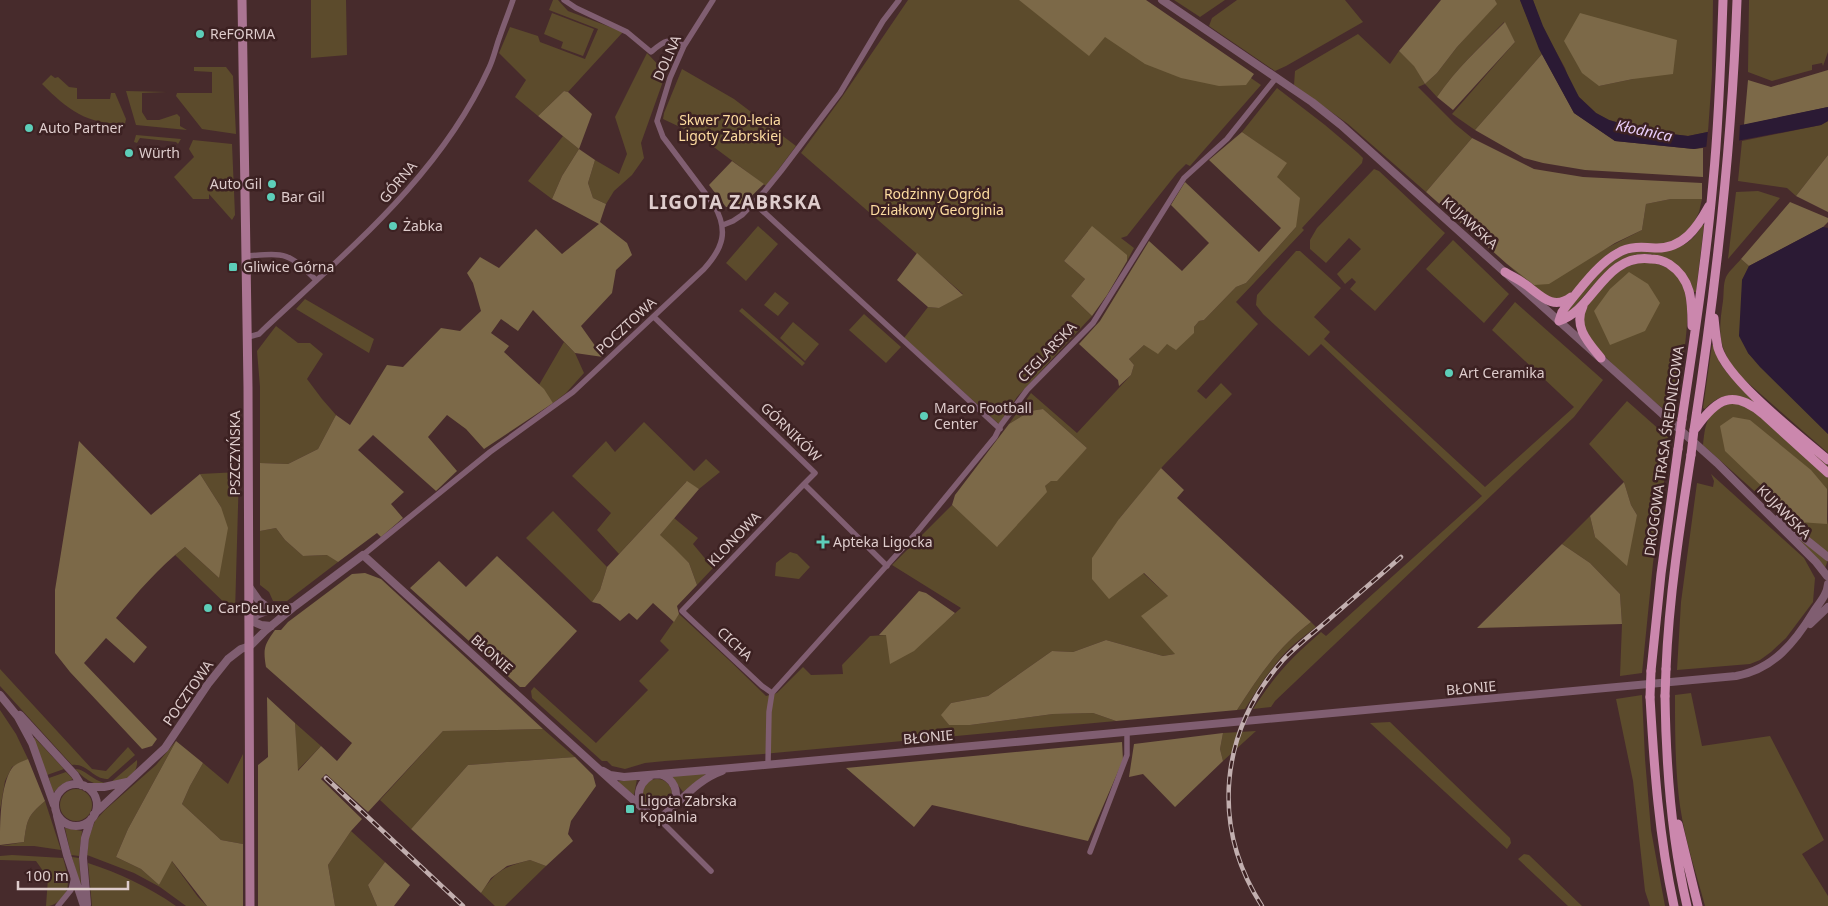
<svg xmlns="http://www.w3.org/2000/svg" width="1828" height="906" font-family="'Noto Sans',sans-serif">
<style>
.green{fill:#5c4b2c;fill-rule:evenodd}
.forest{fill:#7c6948}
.water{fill:#2b1a34}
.pier{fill:#472b2c}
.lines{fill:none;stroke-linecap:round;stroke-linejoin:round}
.minor{stroke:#805e71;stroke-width:5.5}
.tertiary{stroke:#805e71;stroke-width:8}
.secondary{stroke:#ab7593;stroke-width:9}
.primary{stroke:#cb87ad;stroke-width:9}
.rail-casing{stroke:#c2afaf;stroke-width:4.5}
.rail{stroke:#3c2122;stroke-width:2.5;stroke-dasharray:8;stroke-linecap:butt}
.primary-bridge{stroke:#cb87ad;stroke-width:9}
.poi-dot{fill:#5dceb9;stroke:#3c2122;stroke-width:2}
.labels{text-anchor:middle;stroke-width:5;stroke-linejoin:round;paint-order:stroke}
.poi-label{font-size:14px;fill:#decccc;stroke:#3c2122;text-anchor:start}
.street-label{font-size:14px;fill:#decccc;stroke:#3c2122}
.park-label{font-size:14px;fill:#fddca0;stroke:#3c2122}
.water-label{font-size:15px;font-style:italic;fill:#eacefb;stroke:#3c2122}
.district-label{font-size:19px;font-weight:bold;letter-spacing:1px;fill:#decccc;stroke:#3c2122}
</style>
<rect width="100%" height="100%" fill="#472b2c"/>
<!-- green -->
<path class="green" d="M311,0H346L347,55L311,58Z
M553,0H558L568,11L623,32L568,92L564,91L538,116L515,97L526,80L499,53L510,27L538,36L540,42L585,59L598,29L549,10Z
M908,0H1139L1261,85L1190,166L1186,164L1177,173L1127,236L1121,238L1134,248L1127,261L1088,231L1064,261L1085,279L1071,296L1092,316L1017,397L999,424L904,338L928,307L939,308L963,294L801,153L842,97Z
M1174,0H1225L1200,17Z
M1237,0H1345L1363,22L1286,66L1275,71L1209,26L1212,18Z
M1495,0H1520L1542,54L1475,130L1452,114L1515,42L1504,22C1481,46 1456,69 1437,97L1425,84L1418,87L1455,124L1472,138L1426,192L1348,124L1294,85L1295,71L1358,34L1390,64L1399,51L1414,65L1425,84L1437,73L1457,47L1496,4Z
M1533,0H1713L1712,75L1708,132L1688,136L1647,131L1609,120L1596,113L1579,97L1571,85L1565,68L1542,26ZM1677,40L1633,79L1599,86Z
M1749,0H1828V52L1823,66L1822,63L1812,65V70L1772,81L1748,72Z
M552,13L594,29L583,56L561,48L563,42L544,34Z
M647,53L666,73L641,143L644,158L632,175L614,191L606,204L593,198L588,183L595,160L619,174L627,154L615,117Z
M194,67H226L233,76L236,134L202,129L176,96L177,93H212V72L194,71Z
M682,69L734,99L796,146L766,186L699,136L663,119L664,113Z
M51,75L55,78L58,77L69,87L77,88V99H110L111,93H115L126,119L125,124C86,124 68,110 42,84Z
M1277,88L1325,125L1358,153L1363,158L1362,163L1302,228L1304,230L1236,302L1258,324L1197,391L1206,399L1221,383L1232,394L1163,466L1119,519L1143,573L1168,596L1175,654L1163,656L1106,640L1073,652L1052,651L988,696L951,703L942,715L949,725H970L1053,714L1093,713L1116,721L763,754L665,761L645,763L625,769L612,766L607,761H602L532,698L531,691L534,687L596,743L648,690L639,681L669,650L660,641L679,614L730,661L766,696L777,693L803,667L811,675L843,674L842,665L870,636L886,635L946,621L961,608L892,565L952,505L998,546L1045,486L1087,448L1043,409L1030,411L1009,424L1031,393L1077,433L1131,375L1134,365L1129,359L1144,345L1167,344L1194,327L1199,321L1204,320L1236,287L1246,283L1296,227L1276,177L1286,163L1242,132Z
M126,91L167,92L142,93V112L147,120H159L177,114L180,117V126L187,130L136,125Z
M1828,121V155L1796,196L1787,188L1738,181L1742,141L1821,125Z
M136,135L181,139L178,144L176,142L140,138L137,143L134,142Z
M563,136L579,149L562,176L552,199L528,181Z
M193,140L232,144L235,215L232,220L209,194V199H193L174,177L194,157L189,149Z
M1374,169L1379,171L1445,233L1375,311L1350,289L1356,282L1352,278L1345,284L1337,274L1361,249L1349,238L1326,263L1310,249V240L1317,228Z
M1758,191L1780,198L1728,259L1736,192Z
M1671,199H1702L1699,212L1690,231L1674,241L1662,244L1626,246L1563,299H1546L1507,264L1534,285L1642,230L1646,204Z
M1702,225H1704L1696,292H1694C1690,278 1683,272 1671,263C1629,233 1594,286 1569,313L1564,312C1578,297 1602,265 1621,256C1652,242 1682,263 1702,225Z
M758,226L778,244L746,281L726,263Z
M1453,240L1509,294L1484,323L1426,269Z
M1296,251H1300L1341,288L1314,317L1330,332L1324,339L1485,487L1574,407L1492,330L1515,302L1603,380L1574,417L1275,701L1271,707L1253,709C1275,675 1291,658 1321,632L1326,636L1482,496L1321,344L1309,356L1263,314L1256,305L1257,295Z
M1741,259L1749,266L1742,280L1748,353L1828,434V453L1739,375C1718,348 1718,334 1723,301C1724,294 1723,284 1726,277C1729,271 1737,264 1741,259Z
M1646,261C1659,264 1670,267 1679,278C1699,301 1677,387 1673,417C1650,397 1582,346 1582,316C1583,306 1593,298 1599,291C1617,271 1618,268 1646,261Z
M775,292L789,303L778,316L764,305Z
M305,299L374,339L369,353L296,309Z
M742,308L805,363L802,366L739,311Z
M864,314L901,347L886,363L849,330Z
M793,322L819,344L805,361L780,338Z
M276,326L298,343H310L323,354L307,379L322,399L336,415L318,449L288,464L260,463V387L257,351Z
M564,342L575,353L584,373L566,393L553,403L539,385Z
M1712,345H1714L1720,363L1728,374L1828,466V469L1754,402C1736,392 1719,393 1705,409L1703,408Z
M1627,401L1670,439L1653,563L1642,673L1620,676L1622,624L1620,594L1590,563L1562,544L1590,516L1595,537L1637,515L1631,505L1624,482L1589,444Z
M1729,403L1741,404L1752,409L1828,478L1827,524L1828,519V553L1800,532L1703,445C1706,420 1706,415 1729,403Z
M644,422L694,471L706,459L720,472L699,489L686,482L619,554L597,530L611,513L572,476L606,441L615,452Z
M239,472L235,613L175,555L185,547L219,578L221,507L200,474Z
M1711,474L1804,558L1815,578L1813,602L1786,638L1771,652L1760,660L1750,664L1677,670L1681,602L1697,483L1713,487L1714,481Z
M553,511L607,567L600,590L592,602L526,538Z
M674,518L698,538L693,544L713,568L697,585L689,563L659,536Z
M276,528L285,540L303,556L328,555L338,562L287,601H273L269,592L260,585V531Z
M1794,535L1828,560L1825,568L1794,536Z
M790,552L797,554L810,567L799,579L775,576L776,563Z
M1311,622L1316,627C1307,634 1297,641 1289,649C1271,667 1258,688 1245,709L1237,710C1259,676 1278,647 1311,622Z
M0,669L92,769L106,771L128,747L135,755L108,779C94,780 87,763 72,765L0,686Z
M1691,693L1702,746L1770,736L1824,840L1802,854L1828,896V906H1705C1696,873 1685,840 1680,806C1675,769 1675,732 1675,695Z
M1642,695L1645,759L1651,830L1665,906H1650L1645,891L1633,781L1616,699Z
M0,710L16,734L28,759L12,767L5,781L0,810Z
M1390,722L1510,838L1511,843L1507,849L1370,723Z
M295,723L321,746L297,771Z
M543,729L575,757L468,765L411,829L380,800L443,731Z
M1256,731L1223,761L1220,749L1223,733Z
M33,738H35L64,769L47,775Z
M176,741L128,829L116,857L141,869L159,885L171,860L198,897L207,906H186L160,887L134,873L87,855L89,837L95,821L105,810L156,765Z
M243,754V844L221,840L182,804L190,786L203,763L228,784Z
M137,760C139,781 110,788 94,783C86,780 81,775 75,769C87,769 94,784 110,783Z
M66,772L73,779L61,785L53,793L49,778Z
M707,773L683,792L672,777V776Z
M637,779L634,795L618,783L619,781Z
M642 794a15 15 0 1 1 30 0a15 15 0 1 1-30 0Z
M60 805a16 16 0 1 1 32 0a16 16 0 1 1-32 0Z
M45,801L61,850L34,846H0L24,842C27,820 27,816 45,801Z
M65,828L82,831L79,856L71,855Z
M351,831L385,862L368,885L377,906H335L328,865Z
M1524,854L1529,855L1582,906H1568L1518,859Z
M12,855L63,858C67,872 73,889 60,900C55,904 52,906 46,906L48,878L36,861L0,860V856Z
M72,857L79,858L81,886H80Z
M530,860L546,866L505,906H495L481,893C496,870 504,867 530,860Z
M88,863C119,873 149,887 176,906H92Z"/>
<!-- forest -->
<path class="forest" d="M1019,0H1146L1254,74L1246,85L1219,86L1181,78L1145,64L1105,37L1089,56Z
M1441,0H1495L1497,4L1457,47L1437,73L1425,84L1414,66L1399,51Z
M1580,13L1677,40L1673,74L1633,79L1599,86L1582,73L1564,41Z
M1505,22L1515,42L1453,110L1437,97C1456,69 1481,46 1505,22Z
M1542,54L1574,113L1615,141L1694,149L1703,148V177L1585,170L1543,163L1524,158L1475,130Z
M1828,70V107L1744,125L1748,80L1771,87Z
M564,91L568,92L592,114L579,149L595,160L588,183L593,198L606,204L600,222L627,243L632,255L616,270L612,293L581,326L603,357L575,353L533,310L518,331L501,319L491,333L509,346L504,352L544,389L553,403L484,449L466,429L447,415L428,437L457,471L436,491L373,435L358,450L404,492L391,504L403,518L381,537L377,533L338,562L327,555L303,556L285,540L276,528L260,531V463L288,464L318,449L336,415L350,425L387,365L403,367L441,328L460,331L481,311L473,283L467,273L480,257L499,268L536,229L562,254L599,224L552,199L562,176L579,149L538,116Z
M1242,132L1287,163L1277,177L1300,198L1296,227L1246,283L1236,287L1204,320L1199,321L1194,327V333L1176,350L1167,344L1158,354L1144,345L1129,359L1134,365L1131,375L1119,386L1118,380L1079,344L1100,321L1149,241L1182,271L1209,243L1171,205L1185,182L1259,252L1281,228L1209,160Z
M1472,138L1534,169L1583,177L1702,183V199H1671L1646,204L1642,230L1615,243L1549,284L1534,285L1507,264L1426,192Z
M1828,155V212L1796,196Z
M732,161L764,184C752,195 743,208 726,207L709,185Z
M1790,202L1828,218V222L1823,227L1749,266L1741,259Z
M1092,226L1127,255V261L1107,295L1092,316L1071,296L1085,279L1064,261Z
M917,253L963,295L939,308L928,307L897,280Z
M1629,272L1648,284L1660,303L1645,331L1610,345L1594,311L1610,289Z
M1043,409L1087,448L1057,481H1051L1045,486L1047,492L997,547L952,505L955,495L1009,424L1030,411Z
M1733,417L1750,420L1811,470L1827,489V524L1799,522L1725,451L1720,426Z
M79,441L151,515L200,474L221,507L228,528L219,578L185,547C159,567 137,593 116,618L147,647L134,663L106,638L84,663L157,739L152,746L142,749L70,672L55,653V590Z
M1161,468L1184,490L1177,498L1311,622C1278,647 1259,676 1237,710L1116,721L1093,713L1053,714L970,725H949L941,715L951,703L988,696L1052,651L1073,652L1106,640L1163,656L1175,654L1141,616L1168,596L1144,573L1109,599L1092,579V558L1119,519Z
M687,481L699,489L660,535L673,547L689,563L697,585L677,606L679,614L674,622L653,603L637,620L629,613L620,621L600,604L592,602L600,590L607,567Z
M1624,482L1631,505L1637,515L1627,566L1595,537L1590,516Z
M1562,544L1590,563L1620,594L1622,624L1477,628Z
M497,556L577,631L525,687H520L410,588L439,561L466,587Z
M365,573L381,579L543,729L443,731L368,812L326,774L321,779L362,819L351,831L328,865L335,906H258V765L268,757L267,697L295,723L298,771L321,746L337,761L352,743L266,667C263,649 264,645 275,630H281L288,622L352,574Z
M919,591L926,593L955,613L914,651L890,664L886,635H879Z
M1223,733L1220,749L1223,761L1175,807L1143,774L1129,777L1134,744Z
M176,741L203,763L190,786L182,804L221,840L243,844V906H207L172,861L159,885L141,869L116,857L128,829Z
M1122,742L1123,760L1088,841L932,805L914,827L846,768Z
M575,757L593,775L596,786L571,821L568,834L573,841L546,866L530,860L507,866L491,878L481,893L411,829L468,765Z
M28,759L45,801C27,816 27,820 24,842L0,845C0,824 0,786 12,768C15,764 23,761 28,759Z
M385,862L410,885L394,906H377L368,885Z"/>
<!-- water -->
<path class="water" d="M1520,0H1533L1543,26L1579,97L1596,113L1609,120L1647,131L1688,136L1828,107V121L1821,125L1694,149L1615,141L1574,113L1539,49Z
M1823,227L1828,228V434L1760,367L1748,353L1739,336L1742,280L1749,266Z"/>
<!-- pier -->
<path class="pier" d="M1740,123L1739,144L1706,150L1708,130Z"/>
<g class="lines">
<!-- minor -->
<path class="minor" d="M564,0L576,8L627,32L651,52C664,41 668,37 684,46
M754,203L1000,429
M723,225L733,221L742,215L764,192L781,171L840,93L883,21L899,0
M246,256C286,253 288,252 316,280
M654,317L815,473L804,484L887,566
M248,337L259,334L264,329C348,250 440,176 489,68C494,58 496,46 500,36C504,24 509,12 513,0
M363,555L490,452L573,392L704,269C723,248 729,231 714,205L663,137L657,121L670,78L684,46L713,0
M772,693L762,686L682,611L804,484
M768,764L769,712L772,693L917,532L995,437L1001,425L1027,390L1093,323L1184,178L1227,139L1276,78
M659,819L711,871
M1090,852L1127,755V732
M58,906L71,890L74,877"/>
<!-- tertiary -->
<path class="tertiary" d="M1162,0L1312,102L1341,125L1717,463L1816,562L1827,576
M1779,518L1828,557
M250,588L259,601L270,609
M1810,624L1828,607
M271,626L261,625L249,620C265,608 275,610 293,607
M0,695L18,717L32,743L54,805
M20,715L75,775L81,785
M603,771L610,775L624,777L731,768L1736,676C1774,669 1795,642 1814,611C1820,602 1827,595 1828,584
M659,774C674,778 680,792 673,805
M55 805a21 21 0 1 1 42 0a21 21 0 1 1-42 0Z
M86,787H104L127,782
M641,805C636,793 640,782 652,775
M94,814L165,748L208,684L228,659L241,649L250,646L265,631L295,606L363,555L614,783L646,811L659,819C680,803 696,780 722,771
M57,816L67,855L84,906
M87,904L83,858L85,838L91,819"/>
<!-- secondary -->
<path class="secondary" d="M242,0L248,387L250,906"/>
<!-- primary -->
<path class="primary" d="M1505,272C1513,277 1522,281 1529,287C1542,297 1554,310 1571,297
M1583,306C1573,327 1588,342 1601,358
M1714,318C1715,328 1716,339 1718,348C1728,381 1800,436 1828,460
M1559,321C1594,310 1604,253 1651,259C1657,259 1664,261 1669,264C1692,279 1692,301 1692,326
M1559,321L1562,312L1567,305C1580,289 1600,262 1618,253C1629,246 1643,247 1655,248C1683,249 1697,228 1709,206
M1682,419C1694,340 1706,261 1713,182C1719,121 1721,61 1723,0
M1696,428C1717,398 1733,389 1763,414L1828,473
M1694,430C1716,287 1732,145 1737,0
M1666,669C1669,597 1680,526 1691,455
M1651,671L1661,574L1678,449
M1665,696C1666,766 1671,837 1687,906
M1650,697C1654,767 1659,837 1674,906
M1678,824L1698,906"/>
<defs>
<path id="rail" d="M326,778L463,906
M1262,906C1210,825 1220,731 1283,660C1296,646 1312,634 1326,622C1351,600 1376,579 1401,557"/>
</defs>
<!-- rail casing -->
<use href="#rail" class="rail-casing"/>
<!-- rail -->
<use href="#rail" class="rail"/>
<!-- primary-bridge -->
<path class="primary-bridge" d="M1678,449L1682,419
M1691,455L1694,430
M1665,696L1666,669
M1650,697L1651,671"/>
</g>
<!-- markers -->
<g class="poi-dot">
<circle cx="200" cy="34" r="5"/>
<circle cx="29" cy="128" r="5"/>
<circle cx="129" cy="153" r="5"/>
<circle cx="272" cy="184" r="5"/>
<circle cx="271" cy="197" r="5"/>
<circle cx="393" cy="226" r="5"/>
<rect x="228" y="262" width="10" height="10" rx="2.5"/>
<circle cx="1449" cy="373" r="5"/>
<circle cx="924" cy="416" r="5"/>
<path d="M820.5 534.5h5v5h5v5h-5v5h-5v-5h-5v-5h5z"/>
<circle cx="208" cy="608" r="5"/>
<rect x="625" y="804" width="10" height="10" rx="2.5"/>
</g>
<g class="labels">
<!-- poi labels -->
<g class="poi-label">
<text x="210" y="39">ReFORMA</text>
<text x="39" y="133">Auto Partner</text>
<text x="139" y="158">Würth</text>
<text x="262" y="189" text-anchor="end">Auto Gil</text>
<text x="281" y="202">Bar Gil</text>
<text x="403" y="231">Żabka</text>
<text x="243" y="272">Gliwice Górna</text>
<text x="1459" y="378">Art Ceramika</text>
<text x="934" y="413">Marco Football<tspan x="934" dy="16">Center</tspan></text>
<text x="833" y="547">Apteka Ligocka</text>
<text x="218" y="613">CarDeLuxe</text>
<text x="640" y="806">Ligota Zabrska<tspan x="640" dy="16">Kopalnia</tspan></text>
</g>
<!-- street labels -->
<g class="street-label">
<text transform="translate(667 58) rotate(-66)" y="5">DOLNA</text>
<text transform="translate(398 182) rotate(-50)" y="5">GÓRNA</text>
<text transform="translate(1470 223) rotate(42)" y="5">KUJAWSKA</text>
<text transform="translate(626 326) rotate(-43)" y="5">POCZTOWA</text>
<text transform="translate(1047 352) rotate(-46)" y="5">CEGLARSKA</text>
<text transform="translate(791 432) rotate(44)" y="5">GÓRNIKÓW</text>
<text transform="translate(1664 451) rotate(-82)" y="5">DROGOWA TRASA ŚREDNICOWA</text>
<text transform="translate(235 453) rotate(-90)" y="5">PSZCZYŃSKA</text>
<text transform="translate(1784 512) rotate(45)" y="5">KUJAWSKA</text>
<text transform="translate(734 539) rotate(-46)" y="5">KLONOWA</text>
<text transform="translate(735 644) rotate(43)" y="5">CICHA</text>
<text transform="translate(492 654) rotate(42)" y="5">BŁONIE</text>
<text transform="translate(1471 688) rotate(-5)" y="5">BŁONIE</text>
<text transform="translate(188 693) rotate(-55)" y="5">POCZTOWA</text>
<text transform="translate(928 737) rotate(-5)" y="5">BŁONIE</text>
</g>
<!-- park labels -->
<g class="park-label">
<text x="730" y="125">Skwer 700-lecia<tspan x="730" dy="16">Ligoty Zabrskiej</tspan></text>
<text x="937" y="199">Rodzinny Ogród<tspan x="937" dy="16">Działkowy Georginia</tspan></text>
</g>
<!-- water labels -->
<g class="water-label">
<text transform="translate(1644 131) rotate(12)" y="5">Kłodnica</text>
</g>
<!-- district labels -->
<g class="district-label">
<text x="735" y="209">LIGOTA ZABRSKA</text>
</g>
</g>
<!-- scale -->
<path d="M18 881v8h110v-8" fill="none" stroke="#decccc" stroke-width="2.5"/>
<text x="25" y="881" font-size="15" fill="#decccc" stroke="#3c2122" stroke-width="4" paint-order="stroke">100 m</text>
</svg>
